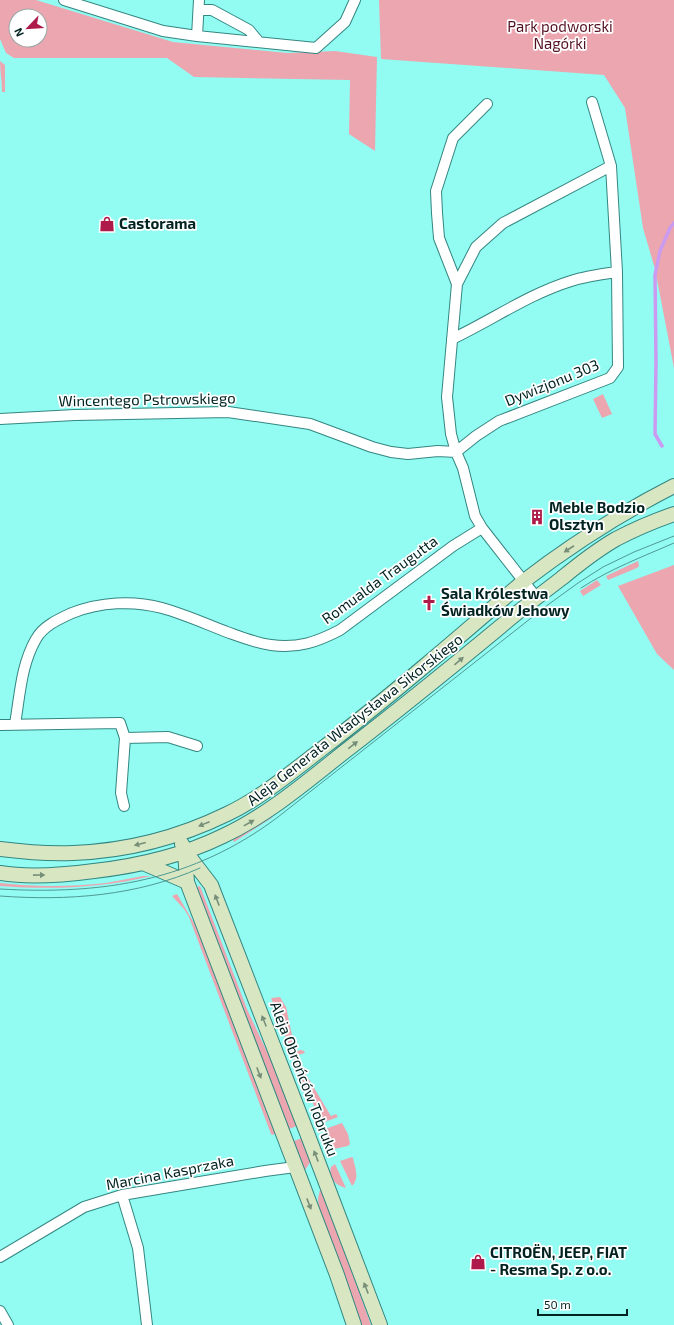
<svg xmlns="http://www.w3.org/2000/svg" width="674" height="1325" font-family="'Exo 2',sans-serif">
<style>
.green{fill:#eca6b0;fill-rule:evenodd}
.lines{fill:none;stroke-linecap:round;stroke-linejoin:round}
.stream{stroke:#cb9bf1;stroke-width:3.5}
.street-casing{stroke:#338680;stroke-width:12}
.secondary-casing{stroke:#338680;stroke-width:16}
.street{stroke:#fff;stroke-width:10}
.secondary{stroke:#d8e7c2;stroke-width:14}
.tram{stroke:#4f9993;stroke-width:1}
.oneway{fill:#778e79}
.labels{text-anchor:middle;stroke-width:3.5;stroke-linejoin:round;paint-order:stroke}
.park-label{font-size:15px;fill:#531123;stroke:#fff}
.poi-label{font-size:15px;font-weight:bold;fill:#002220;stroke:#fff;text-anchor:start}
.street-label{font-size:15px;fill:#002220;stroke:#fff}
</style>
<rect width="100%" height="100%" fill="#92fcf3"/>
<!-- green -->
<path class="green" d="M0,0H36L173,42L288,53L335,51L377,57L375,151L349,134L350,80L194,77L167,58H14L6,53L0,39ZM16,16H40V40H16Z
M379,0H674V368L655,269L643,228L625,108L604,75L381,59Z
M0,61L5,65V92H2C2,81 0,72 0,61Z
M603,394L612,414L602,418L593,399Z
M638,561L639,566L637,568L608,580L606,576Z
M674,565V670L657,654L618,586Z
M597,580L601,585L583,596L580,591Z
M272,816L273,817L234,842L233,840L234,838Z
M143,876H151C102,888 50,890 0,886V883C35,887 71,887 106,883C118,881 131,878 143,876Z
M200,886L247,1009L283,1086L297,1126L289,1129L197,887Z
M177,894L194,923L201,939L275,1134L272,1135L271,1134L189,917L184,909L172,896Z
M280,997L286,1007L293,1040L297,1051L301,1050L304,1051L305,1053L298,1055L305,1073L331,1116L336,1114L338,1117L322,1123L302,1080L280,1022L279,1016L271,998Z
M342,1123L348,1134L350,1144L348,1146L334,1149L325,1129Z
M302,1138L311,1161L305,1170L294,1141Z
M352,1157L353,1158C355,1168 360,1178 352,1186L340,1161Z
M335,1164L346,1188C336,1186 328,1178 331,1167Z
M320,1190H322L371,1325H362L319,1209L318,1198Z"/>
<g class="lines">
<!-- stream -->
<path class="stream" d="M662,446L655,434L656,362L655,275L660,251L670,228L674,223"/>
<defs>
<path id="street" d="M64,0L163,31L197,36L316,48L345,22L355,0
M199,10H212L249,30L259,42
M197,36L199,0
M592,102L611,166
M487,104L453,138L436,191L437,213L439,238L457,284L447,397L451,434L456,452L463,468L475,516L482,528L536,597
M457,284L476,247L503,223L611,166L617,272
M452,339C492,320 529,294 571,281C586,276 602,274 617,272L618,367L610,378L499,421L476,436L456,452
M0,419L75,415L228,412L310,424L372,447L391,452L408,454L438,451L456,452
M15,724C20,695 21,665 36,639C43,626 59,619 72,613C100,602 133,600 162,608C184,614 206,624 227,632C241,637 256,643 271,645C297,649 317,642 340,630L453,546L482,528
M0,725L120,723L125,738L121,793L124,806
M125,738L168,737L197,746
M122,1195L138,1248L147,1325
M0,1257L84,1207L122,1195L265,1171L295,1167
M0,1311L8,1325"/>
<path id="secondary" d="M182,844L185,851L211,885L307,1133L380,1325
M0,849C24,852 49,854 73,853C126,851 180,837 227,814C261,798 293,771 323,748C392,695 458,638 524,581C571,545 621,513 674,486
M185,852L187,882L337,1275L354,1325
M143,863L187,882
M0,873C30,878 64,875 94,871C138,866 184,855 223,836C268,815 305,783 343,753C396,712 448,670 500,627C520,610 541,594 562,578C579,564 597,550 616,539C635,529 654,521 674,514"/>
</defs>
<!-- street casing -->
<use href="#street" class="street-casing"/>
<!-- secondary casing -->
<use href="#secondary" class="secondary-casing"/>
<!-- street -->
<use href="#street" class="street"/>
<!-- secondary -->
<use href="#secondary" class="secondary"/>
<!-- tram -->
<path class="tram" d="M581,588C610,569 642,557 674,543
M0,889C103,895 193,881 278,817L549,604L578,583L603,567L634,552L674,536
M0,896C68,901 137,896 200,868"/>
</g>
<!-- one-way arrows -->
<defs><path id="oneway-solid" d="M-6-.8H1V-3.2L6.5 0L1 3.2V.8H-6Z"/></defs>
<g class="oneway">
<use href="#oneway-solid" transform="translate(569 549) rotate(147)"/>
<use href="#oneway-solid" transform="translate(459 661) rotate(-40)"/>
<use href="#oneway-solid" transform="translate(353 745) rotate(-38)"/>
<use href="#oneway-solid" transform="translate(249 823) rotate(-29)"/>
<use href="#oneway-solid" transform="translate(204 824) rotate(158)"/>
<use href="#oneway-solid" transform="translate(140 844) rotate(166)"/>
<use href="#oneway-solid" transform="translate(39 875) rotate(-1)"/>
<use href="#oneway-solid" transform="translate(217 900) rotate(-111)"/>
<use href="#oneway-solid" transform="translate(264 1021) rotate(-112)"/>
<use href="#oneway-solid" transform="translate(259 1073) rotate(69)"/>
<use href="#oneway-solid" transform="translate(316 1156) rotate(-111)"/>
<use href="#oneway-solid" transform="translate(309 1204) rotate(69)"/>
<use href="#oneway-solid" transform="translate(366 1288) rotate(-111)"/>
</g>
<!-- icons -->
<defs>
<symbol id="shop-bare" viewBox="-9 -9 18 18"><path d="M-5-2.5h2.3a2.7 3.5 0 0 1 5.4 0H5L5.5 6h-11ZM-1.5-2.5h3a1.5 2.3 0 0 0-3 0Z" fill="#ae1b4b" stroke="#fff" stroke-width="2.5" paint-order="stroke"/></symbol>
<symbol id="building-bare" viewBox="-9 -9 18 18"><path d="M-4-6H4V6H1V3H-1V6H-4ZM-2.5-4.3h1.7v1.8h-1.7ZM.8-4.3h1.7v1.8H.8ZM-2.5-1h1.7V.8h-1.7ZM.8-1h1.7V.8H.8Z" fill="#ae1b4b" stroke="#fff" stroke-width="2.5" paint-order="stroke"/></symbol>
<symbol id="church-bare" viewBox="-9 -9 18 18"><path d="M-1.2-6h2.4v3.5h3.3v2.4h-3.3V6h-2.4V-.1h-3.3v-2.4h3.3Z" fill="#ae1b4b" stroke="#fff" stroke-width="2.5" paint-order="stroke"/></symbol>
</defs>
<g fill-rule="evenodd">
<use href="#shop-bare" x="96" y="213" width="22" height="22"/>
<use href="#building-bare" x="526" y="506" width="22" height="22"/>
<use href="#church-bare" x="418" y="592" width="22" height="22"/>
<use href="#shop-bare" x="467" y="1251" width="22" height="22"/>
</g>
<g class="labels">
<!-- park labels -->
<g class="park-label">
<text x="560" y="32">Park podworski<tspan x="560" dy="17">Nagórki</tspan></text>
</g>
<!-- poi labels -->
<g class="poi-label">
<text x="119" y="229">Castorama</text>
<text x="549" y="513">Meble Bodzio<tspan x="549" dy="17">Olsztyn</tspan></text>
<text x="441" y="599">Sala Królestwa<tspan x="441" dy="17">Świadków Jehowy</tspan></text>
<text x="490" y="1258">CITROËN, JEEP, FIAT<tspan x="490" dy="17">- Resma Sp. z o.o.</tspan></text>
</g>
<!-- street labels -->
<g class="street-label">
<text transform="translate(552 383) rotate(-22)" y="5">Dywizjonu 303</text>
<text transform="translate(147 400) rotate(-1)" y="5">Wincentego Pstrowskiego</text>
<text transform="translate(380 580) rotate(-36)" y="5">Romualda Traugutta</text>
<text transform="translate(355 720) rotate(-38)" y="5">Aleja Generała Władysława Sikorskiego</text>
<text transform="translate(304 1079) rotate(69)" y="5">Aleja Obrońców Tobruku</text>
<text transform="translate(170 1173) rotate(-11)" y="5">Marcina Kasprzaka</text>
</g>
</g>
<!-- north arrow -->
<g transform="translate(28 28) rotate(245)"><circle r="19" fill="#ffffff" stroke="#99a7a6"/>
<path d="M0-3L7 15L0 10L-7 15Z" fill="#ae1b4b"/>
<text y="-6" font-size="11" font-weight="bold" text-anchor="middle" fill="#002220">N</text>
</g>
<!-- scale -->
<path d="M538 1309v6h89v-6" fill="none" stroke="#002220" stroke-width="2"/>
<text x="544" y="1309" font-size="12" fill="#002220" stroke="#ffffff" stroke-width="3" paint-order="stroke">50 m</text>
</svg>
